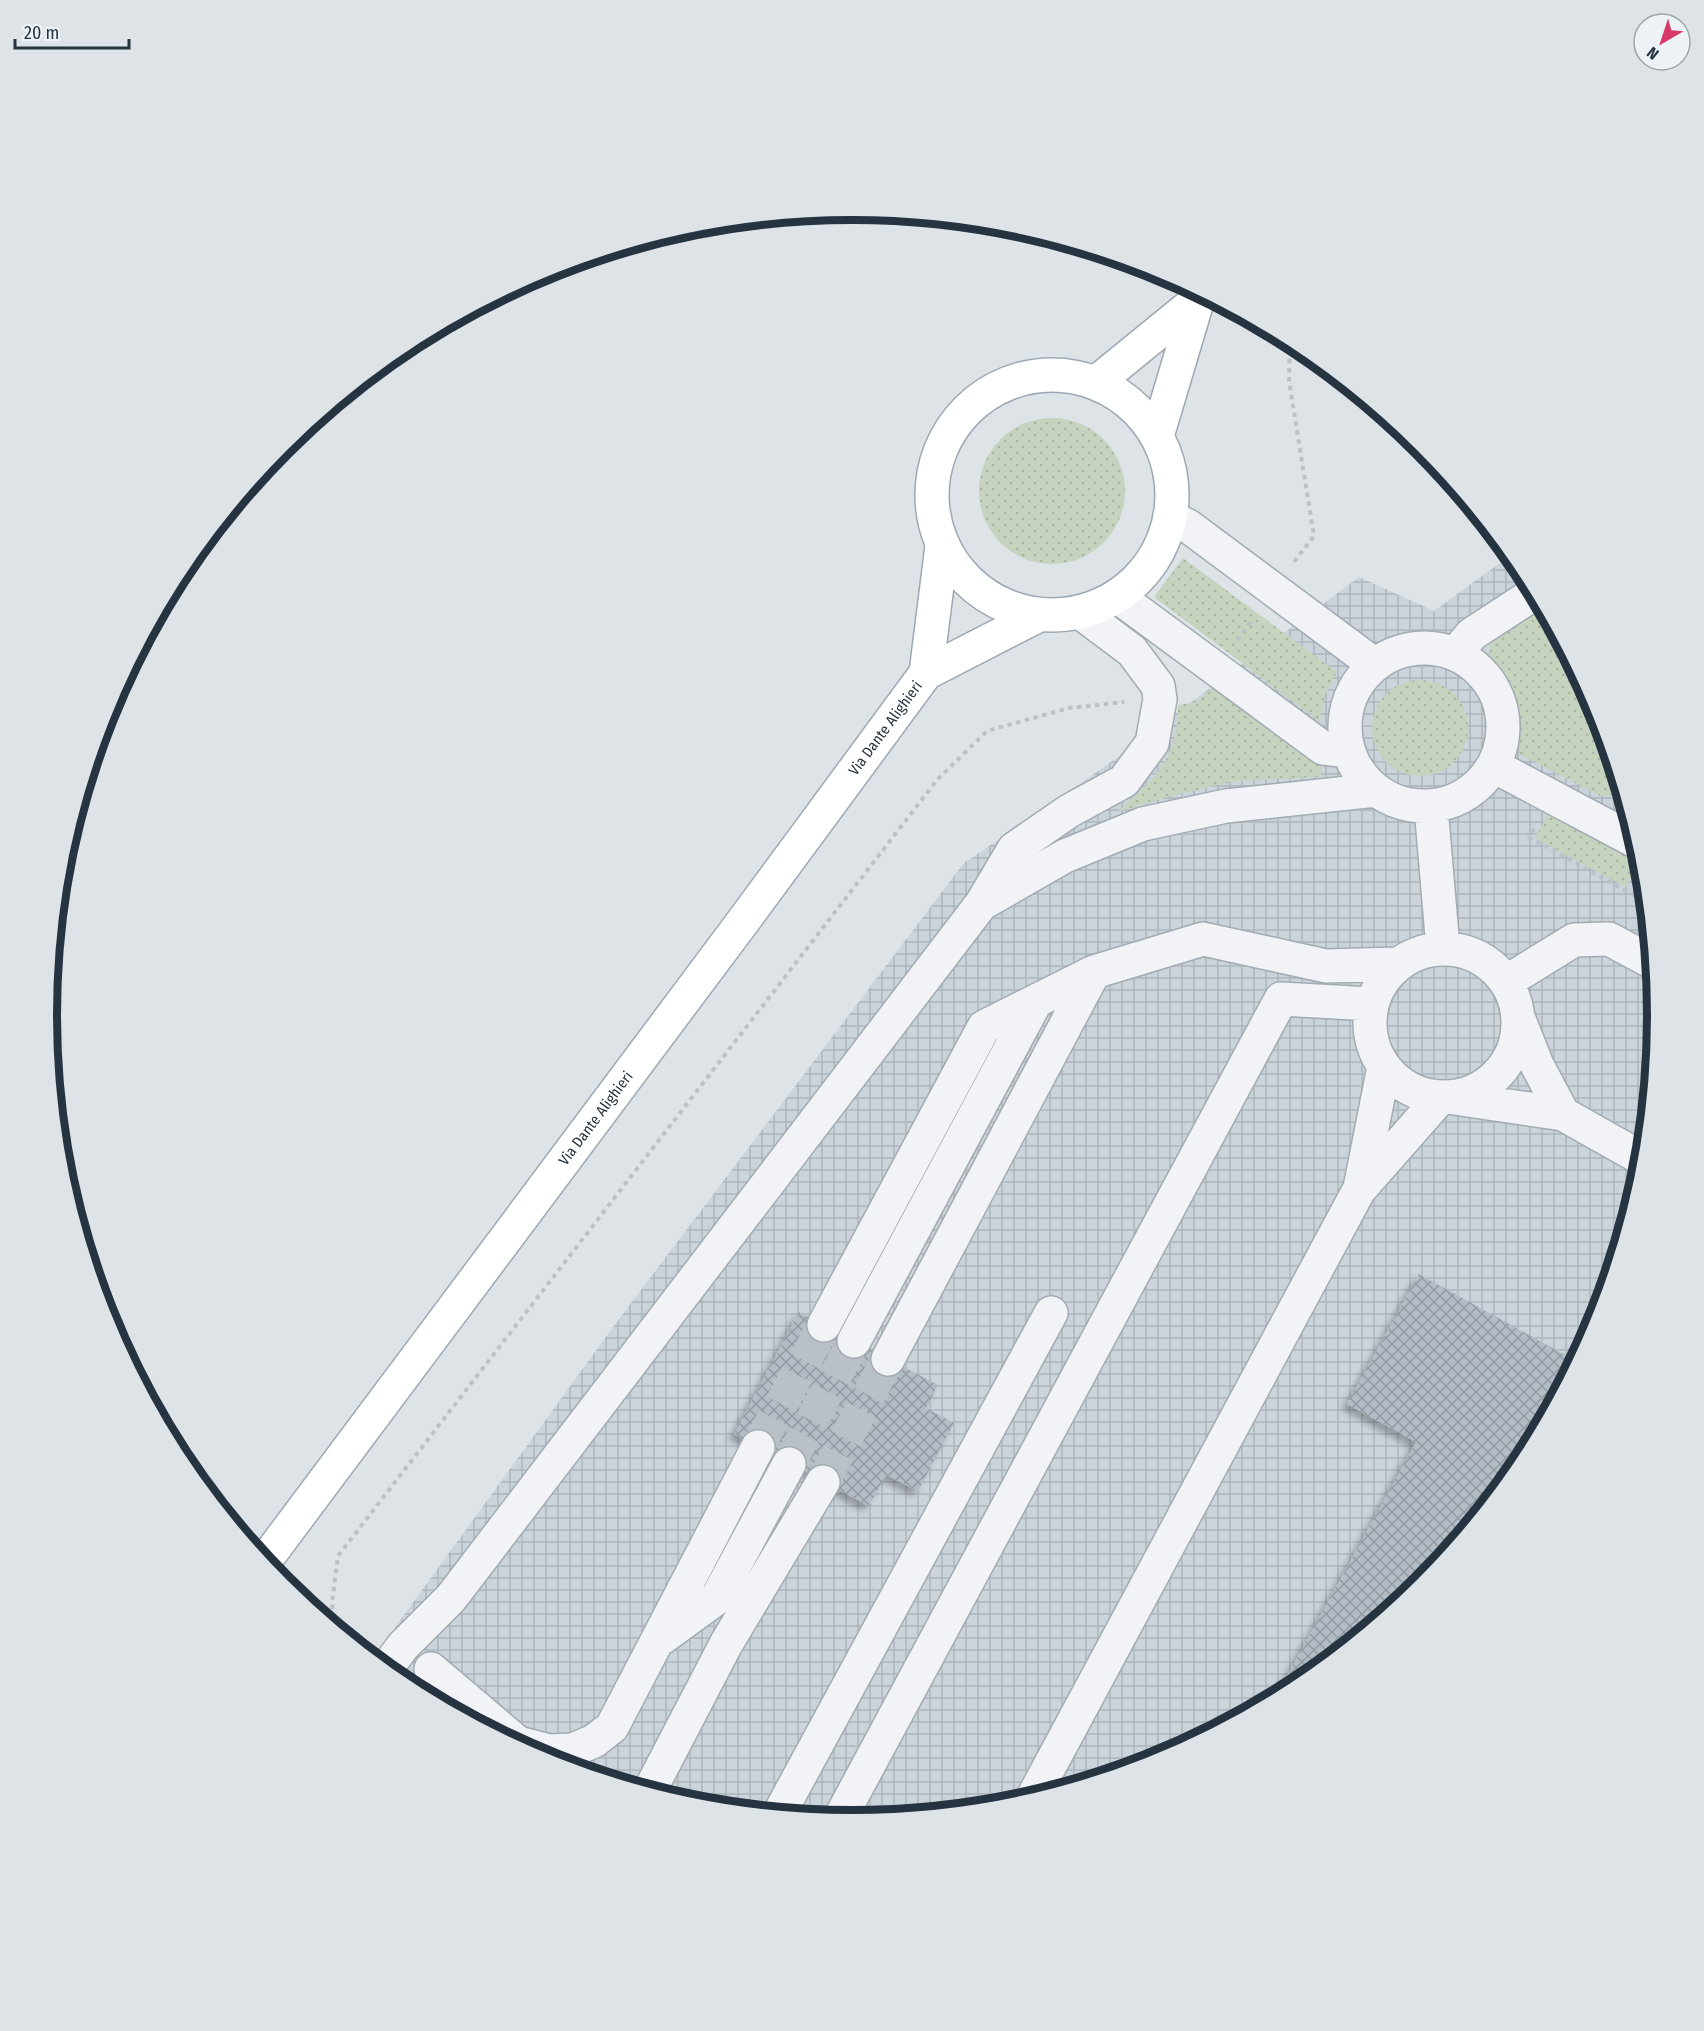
<svg xmlns="http://www.w3.org/2000/svg" width="1704" height="2031" font-family="'Fira Sans Condensed',sans-serif">
<style>
.industrial{fill:url(#industrial-grid)}
.grass{fill:url(#grass-dots)}
.building{fill:url(#building-cross-hatch);filter:url(#shadow)}
.lines{fill:none;stroke-linecap:round;stroke-linejoin:round}
.minor-tunnel{stroke:#b9c0c6;stroke-width:33;stroke-dasharray:33 16;stroke-linecap:butt}
.minor-casing{stroke:#a3abb2;stroke-width:36}
.major-casing{stroke:#9ca9b5;stroke-width:36}
.path{stroke:#bcc1c7;stroke-width:4;stroke-dasharray:4.5 4.5;stroke-linecap:butt}
.minor{stroke:#f1f3f6;stroke-width:33}
.major{stroke:#fff;stroke-width:33}
.labels{text-anchor:middle;stroke-width:4.5;stroke-linejoin:round;paint-order:stroke}
.street-label{font-size:15px;fill:#263340;stroke:#edf2f6}
.rim{fill:none;stroke:#263340;stroke-width:8}
</style>
<defs>
<pattern id="industrial-grid" width="8" height="8" patternUnits="userSpaceOnUse" patternTransform="scale(1.5)"><rect width="8" height="8" fill="#cbd3db"/><path d="M0 4h8M4 0v8" fill="none" stroke="#aeb6bd"/></pattern>
<pattern id="grass-dots" width="8" height="8" patternUnits="userSpaceOnUse" patternTransform="scale(1.5)"><rect width="8" height="8" fill="#c6d3be"/><path d="M2 2h.1M6 6h.1" fill="none" stroke="#aab6a4" stroke-width="1.8" stroke-linecap="round"/></pattern>
<pattern id="building-cross-hatch" width="8" height="8" patternUnits="userSpaceOnUse" patternTransform="scale(1.5)"><rect width="8" height="8" fill="#b4bdc6"/><path d="M0 0l8 8M0 8l8-8" fill="none" stroke="#929aa2"/></pattern>
<filter id="shadow"><feDropShadow dx="-5.5" dy="5.5" stdDeviation="3" flood-color="#0004"/></filter>
</defs>
<rect width="100%" height="100%" fill="#dee3e8"/>
<!-- industrial -->
<path class="industrial" d="M1511,555L1522,568L1596,708L1642,859L1657,1016L1642,1173L1596,1324L1522,1463L1421,1585L1299,1685L1160,1760L1009,1806L852,1821L695,1805L543,1760L404,1685L372,1659L616,1323L963,864L1107,765L1359,577L1434,611Z"/>
<!-- grass -->
<path class="grass" d="M979 491a73 73 0 1 1 146 0a73 73 0 1 1-146 0Z
M1183,558L1337,672L1325,695L1319,721L1154,597Z
M1545,612L1596,708L1621,789L1612,795L1600,796L1520,754C1518,742 1520,731 1520,720C1517,694 1504,674 1489,655L1491,643C1507,629 1524,617 1545,612Z
M1372 728a48 48 0 1 1 96 0a48 48 0 1 1-96 0Z
M1213,687L1322,768V773L1319,777L1235,781L1175,795L1117,812C1156,777 1178,760 1178,705L1196,702Z
M1548,814L1639,863L1626,887L1535,838Z"/>
<!-- building -->
<path class="building" d="M1419,1274L1576,1361L1522,1463L1421,1585L1299,1685L1275,1698L1416,1442L1347,1404Z
M799,1312L938,1385L926,1408L954,1423L918,1491L886,1475L869,1506L734,1434Z"/>
<g class="lines">
<!-- minor-tunnel -->
<path class="minor-tunnel" d="M758,1447L824,1325
M789,1464L854,1341
M823,1482L888,1359"/>
<defs>
<path id="minor" d="M1170,517L1188,526L1375,665
M1117,596L1323,748L1349,751
M1345 727a79 79 0 1 1 158 0a79 79 0 1 1-158 0Z
M1455,654L1472,634L1535,593
M1494,766L1637,842
M1431,807L1443,948
M983,903L1065,856L1143,824L1226,806L1376,790
M1370 1023a74 74 0 1 1 148 0a74 74 0 1 1-148 0Z
M1506,982L1574,940L1609,939L1652,962
M1518,1017L1537,1065L1563,1114
M1454,1098L1563,1114L1643,1159
M1360,1188L1384,1067
M824,1325L984,1027L1094,972L1203,939L1326,966L1398,964
M854,1341L1036,1001
M888,1359L1094,972
M662,1638L717,1598L789,1464
M431,1669L518,1743L549,1751L573,1750L594,1741L612,1727L758,1447
M385,1670L403,1646L451,1598L982,903L1014,849L1069,811L1124,781L1152,743L1160,699L1158,686L1132,651L1080,612
M649,1792L726,1644L823,1482
M1032,1799L1359,1190L1440,1098
M779,1814L1051,1313
M839,1820L1281,999L1371,1004"/>
<g id="major">
<circle cx="1052" cy="495" r="120"/>
<path d="M1097,382L1200,298"/>
<path d="M1157,436L1197,302"/>
<path d="M926,673L942,546"/>
<path id="s1" d="M264,1562L747,916L926,673L1039,615"/>
</g>
</defs>
<!-- minor casing -->
<use href="#minor" class="minor-casing"/>
<!-- major casing -->
<use href="#major" class="major-casing"/>
<!-- path -->
<path class="path" d="M1290,341L1289,381L1314,536L1294,562
M1237,640L1253,619
M1534,829L1529,837L1646,902
M334,1627L332,1604L338,1556L937,780L987,731L1069,708L1124,702"/>
<!-- minor -->
<use href="#minor" class="minor"/>
<!-- major -->
<use href="#major" class="major"/>
</g>
<g class="labels">
<!-- street labels -->
<g class="street-label">
<text dy="5" stroke="none"><textPath href="#s1" startOffset="1040">Via Dante Alighieri</textPath></text>
<text dy="5" stroke="none"><textPath href="#s1" startOffset="554">Via Dante Alighieri</textPath></text>
</g>
</g>
<!-- crop -->
<path d="M0 0H1704V2031H0ZM57 1015a795 795 0 1 1 1590 0a795 795 0 1 1-1590 0Z" fill="#dde3e7" fill-rule="evenodd"/>
<path class="rim" d="M57 1015a795 795 0 1 1 1590 0a795 795 0 1 1-1590 0Z"/>
<!-- north arrow -->
<g transform="translate(1662 42) rotate(219)"><circle r="28" fill="#edf2f6" stroke="#9da6ad" stroke-width="1.5"/>
<path d="M0-4.5L10 22L0 15L-10 22Z" fill="#d83866"/>
<text y="-9" font-size="16" font-weight="bold" text-anchor="middle" fill="#263340">N</text>
</g>
<!-- scale -->
<path d="M15 39v9h114v-9" fill="none" stroke="#263340" stroke-width="3"/>
<text x="24" y="39" font-size="18" fill="#263340" stroke="#edf2f6" stroke-width="4.5" paint-order="stroke">20 m</text>
</svg>
